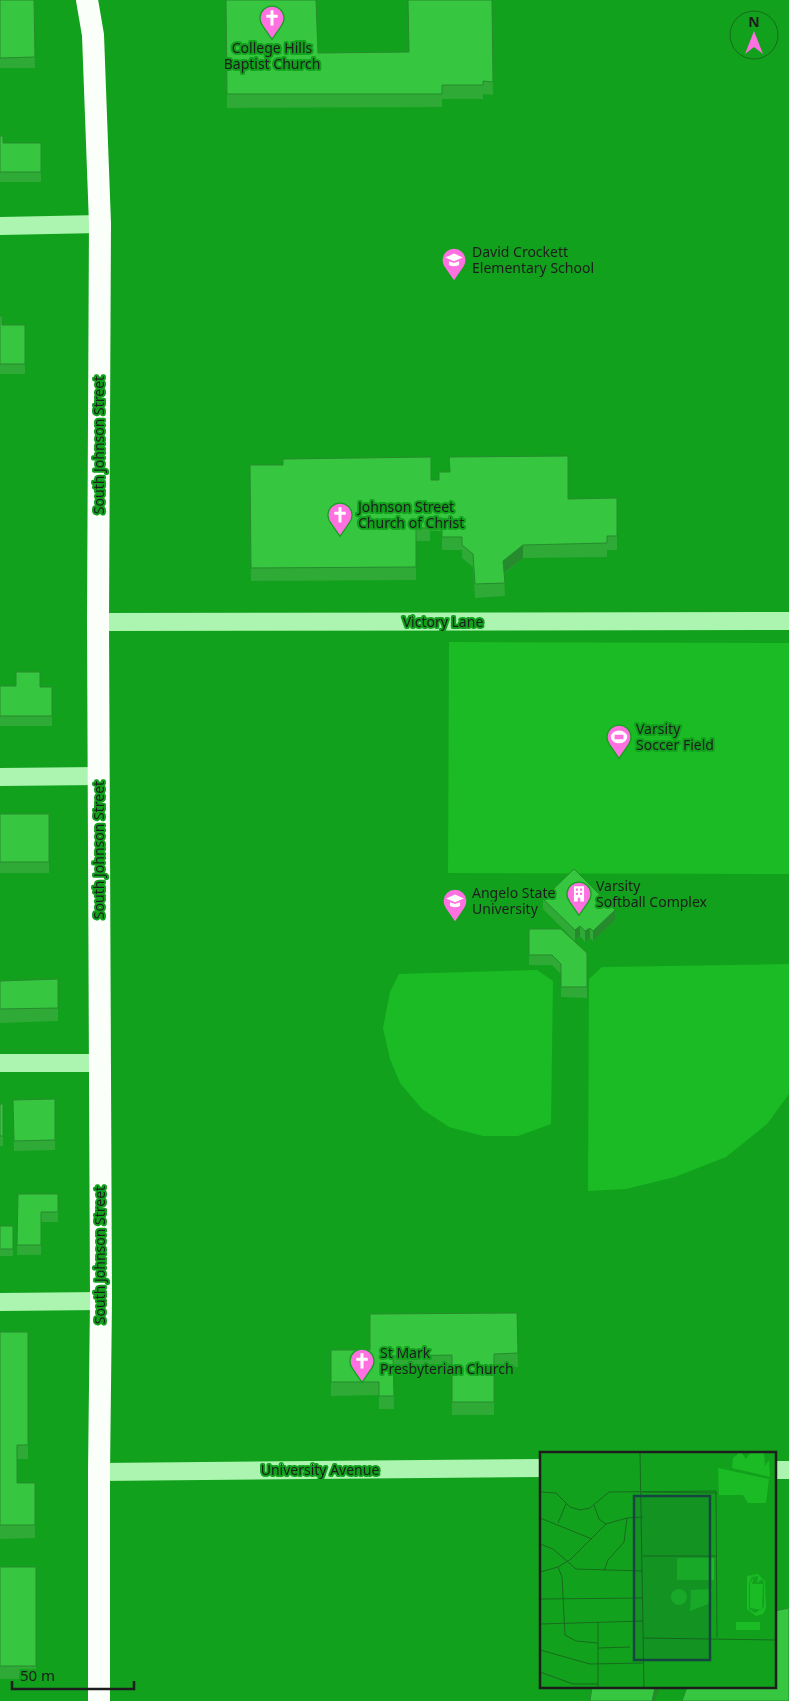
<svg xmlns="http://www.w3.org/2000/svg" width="789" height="1701" font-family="'Noto Sans',sans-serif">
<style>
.pitch{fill:#1abb24}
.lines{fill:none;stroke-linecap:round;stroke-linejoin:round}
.minor{stroke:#acf5b0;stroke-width:18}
.major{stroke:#fafffa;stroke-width:22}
.wall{fill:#2faa37}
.shaded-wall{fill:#268b2d}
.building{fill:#37c640;stroke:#268b2d}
.labels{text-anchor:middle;stroke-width:4;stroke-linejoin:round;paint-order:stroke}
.poi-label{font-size:14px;fill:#1d1d1d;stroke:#12a11d;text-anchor:start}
.street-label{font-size:14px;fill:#1d1d1d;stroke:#12a11d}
.inset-road{fill:none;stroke:#166c1d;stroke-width:1}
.view{fill:#174541;fill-opacity:0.15;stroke:#174541;stroke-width:2.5}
.inset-edge{fill:none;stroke:#1d1d1d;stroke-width:2.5}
</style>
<rect width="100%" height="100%" fill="#12a11d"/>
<!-- pitch -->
<path class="pitch" d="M449,642L789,643V874L448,873Z
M789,964V1094L767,1124L726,1157L675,1177L626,1189L588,1191L589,979L602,967Z
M537,970L553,981L551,1124L518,1136H483L449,1127L422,1109L400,1083L390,1059L383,1028L390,992L399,974Z"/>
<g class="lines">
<!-- minor -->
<path class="minor" d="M0,226L100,224
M98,622L789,621
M0,777L99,776
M0,1063H99
M0,1302L101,1301
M775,1470H789
M99,1472L542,1468"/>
<!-- major -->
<path class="major" d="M87,0L93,35L100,224L98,622L101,1301L99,1472V1701"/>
</g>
<!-- wall -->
<path class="wall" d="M0,0H34L35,68H0Z
M226,0L318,53L408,52L492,0L493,95L483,94V99H442V107L227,108Z
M0,136L3,143H41V182H0Z
M0,316L2,325H25V374H0Z
M250,465L431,480L568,499L617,498V550H607V557L523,558L504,574L505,596L475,598L473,567L462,558V550H442V531H430V541H416V580L251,581Z
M0,686L52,687V726H0Z
M0,814H49V873H0Z
M543,899L615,920L593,941L590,938L585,942L580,936L575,941L543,909Z
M529,929L587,953V998L561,997V974L552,965H529Z
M58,979V1021L0,1023V981Z
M55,1099V1150L14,1151L13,1100Z
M0,1104H3V1146H0Z
M18,1194H58V1222H41V1255H17Z
M0,1226H13V1256H0Z
M517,1313L518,1367H494V1415H452V1368L393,1369L394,1409H379V1395L331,1396V1350H370Z
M0,1332H28V1459H17V1483H35V1538L0,1539Z
M0,1567H36V1679H0Z"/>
<!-- shaded-wall -->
<path class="shaded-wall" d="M523,545V558L503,574V561Z
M615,910V920L593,941V931Z
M580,926V936L575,941V930Z
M590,928V938L585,942V931Z
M655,1687H660L655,1701H652Z"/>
<!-- building -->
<path class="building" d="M0,0H34L35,57L0,58Z
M226,0H316L318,53L409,52L408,0H492L493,82L483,81V85H442V94H227Z
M0,136H3V143H41V172H0Z
M0,316H2V325H25V364H0Z
M568,456V499L617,498V536H607V543L523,545L503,561L505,583L475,584L473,554L462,545V537H442V518H429L430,528H416V567L251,568L250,465H283V459L431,457V480H439V472H450L449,457Z
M16,672H40V687H52V716H0V686H16Z
M0,814H49V862H0Z
M574,869L615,910L593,931L590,928L585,931L580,926L575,930L543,899Z
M529,929H561L587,953V987H561V964L552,955H529Z
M58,979V1008L0,1009V981Z
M55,1099V1140L14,1141L13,1100Z
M0,1104H3V1136H0Z
M18,1194H58V1212H41V1245H17Z
M0,1226H13V1249H0Z
M517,1313L518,1353L494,1354V1402H452V1355L393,1356L394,1396H379V1382H331V1350H370V1314Z
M0,1332H28V1445H17V1483H35V1525H0Z
M0,1567H36V1666H0Z
M789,1608V1701H682L687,1687H775V1611Z
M592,1687H655L652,1701H590Z"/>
<!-- icons -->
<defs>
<symbol id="church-pin" viewBox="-11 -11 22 30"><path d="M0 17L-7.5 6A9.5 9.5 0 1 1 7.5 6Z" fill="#ff70e0" stroke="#12a11d"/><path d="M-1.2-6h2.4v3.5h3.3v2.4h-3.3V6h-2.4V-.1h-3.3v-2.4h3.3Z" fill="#fff"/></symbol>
<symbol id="school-pin" viewBox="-11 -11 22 30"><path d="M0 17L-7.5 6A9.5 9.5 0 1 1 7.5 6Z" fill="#ff70e0" stroke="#12a11d"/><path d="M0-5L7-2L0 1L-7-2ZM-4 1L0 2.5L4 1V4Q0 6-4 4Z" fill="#fff"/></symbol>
<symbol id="stadium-pin" viewBox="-11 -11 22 30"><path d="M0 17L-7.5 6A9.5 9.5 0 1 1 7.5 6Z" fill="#ff70e0" stroke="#12a11d"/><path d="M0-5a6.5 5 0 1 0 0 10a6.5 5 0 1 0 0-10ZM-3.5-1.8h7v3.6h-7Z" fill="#fff"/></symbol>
<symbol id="building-pin" viewBox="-11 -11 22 30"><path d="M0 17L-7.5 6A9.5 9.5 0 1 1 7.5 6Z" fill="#ff70e0" stroke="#12a11d"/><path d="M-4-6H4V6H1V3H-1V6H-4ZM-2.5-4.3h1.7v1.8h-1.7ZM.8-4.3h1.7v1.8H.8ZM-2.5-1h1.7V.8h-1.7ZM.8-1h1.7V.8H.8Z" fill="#fff"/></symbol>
<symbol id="university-pin" viewBox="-11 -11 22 30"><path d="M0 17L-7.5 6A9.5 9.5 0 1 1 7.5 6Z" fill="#ff70e0" stroke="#12a11d"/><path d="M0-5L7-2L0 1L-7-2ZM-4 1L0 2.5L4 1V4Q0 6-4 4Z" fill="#fff"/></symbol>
</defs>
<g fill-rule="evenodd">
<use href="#church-pin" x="258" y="4" width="28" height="38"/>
<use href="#school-pin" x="440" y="246" width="28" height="38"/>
<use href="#church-pin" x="326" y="501" width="28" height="38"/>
<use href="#stadium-pin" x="605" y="723" width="28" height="38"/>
<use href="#building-pin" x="565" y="880" width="28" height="38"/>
<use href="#university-pin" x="441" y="887" width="28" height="38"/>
<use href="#church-pin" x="348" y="1347" width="28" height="38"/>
</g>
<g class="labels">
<!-- poi labels -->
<g class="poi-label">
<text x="272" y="53" text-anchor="middle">College Hills<tspan x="272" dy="16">Baptist Church</tspan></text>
<text x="472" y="257">David Crockett<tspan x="472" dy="16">Elementary School</tspan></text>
<text x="358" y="512">Johnson Street<tspan x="358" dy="16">Church of Christ</tspan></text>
<text x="636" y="734">Varsity<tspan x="636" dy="16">Soccer Field</tspan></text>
<text x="596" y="891">Varsity<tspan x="596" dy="16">Softball Complex</tspan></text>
<text x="472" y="898">Angelo State<tspan x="472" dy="16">University</tspan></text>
<text x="380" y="1358">St Mark<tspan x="380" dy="16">Presbyterian Church</tspan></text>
</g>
<!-- street labels -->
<g class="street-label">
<text transform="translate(99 445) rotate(-90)" y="5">South Johnson Street</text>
<text x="443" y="627">Victory Lane</text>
<text transform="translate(99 850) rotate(-90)" y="5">South Johnson Street</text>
<text transform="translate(100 1255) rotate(-90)" y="5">South Johnson Street</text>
<text x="320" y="1475">University Avenue</text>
</g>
</g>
<!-- overview -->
<g transform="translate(540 1452)">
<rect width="236" height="236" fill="#12a11d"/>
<path d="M194,0H201L206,7L211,0H224L225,14L229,8L230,25L192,16L193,6L198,2ZM178,16L229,27L226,51H208L203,43H179Z" fill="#1abb24"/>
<path d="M137,106H174V128H137ZM218,122L225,129L226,156L223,162L216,164L207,157V124ZM218,124L217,131L222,127L224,130V155L215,161L209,157V131L212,125ZM214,125L212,132H223L222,158L210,156V131ZM131 145a8 8 0 1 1 16 0a8 8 0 1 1-16 0ZM172,137L168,152L150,159L151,138ZM196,170H220V178H196Z" fill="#1abb24" fill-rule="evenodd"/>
<path class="inset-road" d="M100,0L104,236M0,40L16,41L30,55L40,58L50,56L69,40L176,39L177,185M102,40L177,41M54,53L59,67L66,72M0,66L52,87M18,71L26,52M0,92L13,97L36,117L102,119M103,104H177M18,115L22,125L25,183L36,189L58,191M64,119L68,108L84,90L87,66M0,120L18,115L31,107L66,72L87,66L103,65M0,147L102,146M0,172L103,169M103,186L237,188M58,196L90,195M0,198L50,212L103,211M0,220L33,232H58M58,236V170"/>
<path class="view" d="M94,44H170V208H94Z"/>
<rect width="236" height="236" class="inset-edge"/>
</g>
<!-- north arrow -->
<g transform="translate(754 35)"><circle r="24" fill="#12a11d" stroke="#166c1d"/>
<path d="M0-4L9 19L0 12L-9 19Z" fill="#ff70e0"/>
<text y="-8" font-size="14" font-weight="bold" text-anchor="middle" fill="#1d1d1d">N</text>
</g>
<!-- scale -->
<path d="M12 1681v8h122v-8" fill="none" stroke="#1d1d1d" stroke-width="2.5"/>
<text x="20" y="1681" font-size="15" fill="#1d1d1d" stroke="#12a11d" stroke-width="4" paint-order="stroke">50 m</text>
</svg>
